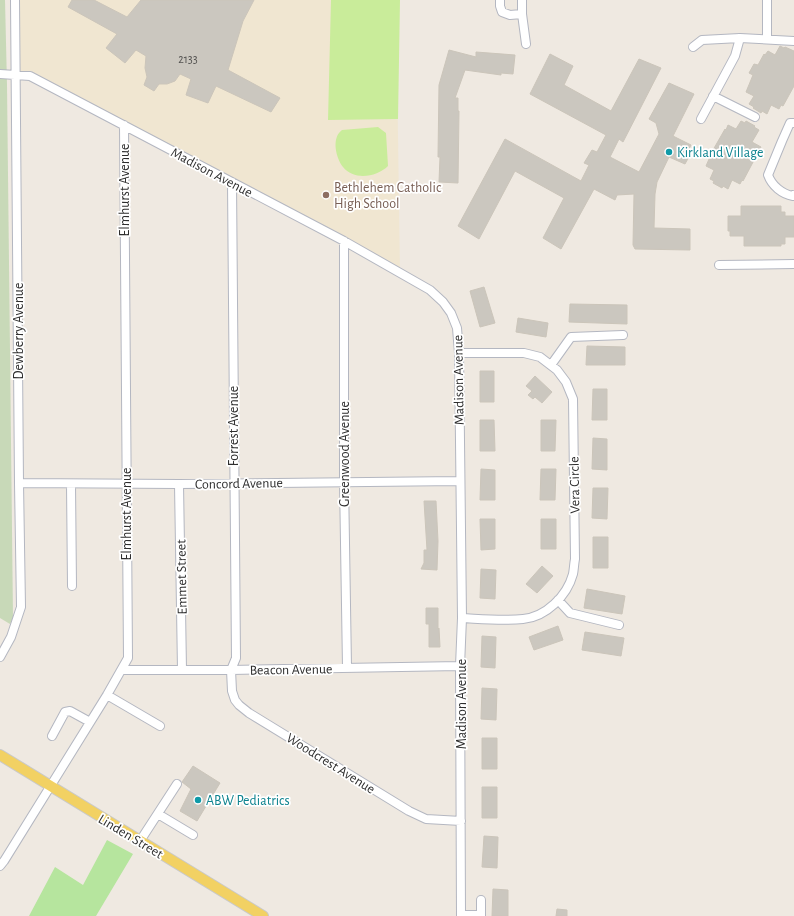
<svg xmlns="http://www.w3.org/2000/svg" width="794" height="916" font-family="'Alegreya Sans',sans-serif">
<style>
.education{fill:#f0e6d1}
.green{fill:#b6e59e}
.cemetery{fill:#c8d9b8}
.pitch{fill:#c9ec9a}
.building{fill:#cbc7bf;stroke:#cbc5ba}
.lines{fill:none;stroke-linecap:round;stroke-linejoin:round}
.minor-casing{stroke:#b4b7c1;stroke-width:10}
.major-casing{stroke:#c9c9c9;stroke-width:12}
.minor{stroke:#fff;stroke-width:8}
.major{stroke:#f2d163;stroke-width:10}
.culture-dot{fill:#0f9aa8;stroke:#fff;stroke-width:1.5}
.education-dot{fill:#8d6e63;stroke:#fff;stroke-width:1.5}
.labels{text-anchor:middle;stroke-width:3.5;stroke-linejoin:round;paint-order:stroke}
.number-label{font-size:12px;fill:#555452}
.culture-label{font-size:14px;fill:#0d838f;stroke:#fff;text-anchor:start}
.street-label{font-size:14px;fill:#2e2e2e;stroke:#fff}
.education-label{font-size:14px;fill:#785e54;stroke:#fff;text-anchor:start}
</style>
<rect width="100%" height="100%" fill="#efe9e1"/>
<!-- education -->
<path class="education" d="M17,0H396L400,272L18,72Z"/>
<!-- green -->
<path class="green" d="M107,840L133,854L96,916H29L55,867L83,885Z"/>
<!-- cemetery -->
<path class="cemetery" d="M0,0H5L7,85L13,618L10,624L0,618Z"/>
<!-- pitch -->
<path class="pitch" d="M331,0H400L398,119L328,120Z
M378,127L386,133L388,166C377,177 354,181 343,167C336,158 331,138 342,130Z"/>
<!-- building -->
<path class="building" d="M72,0H94L127,17L141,0H254L243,21L228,70L280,98L271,112L216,86L208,103L186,95L191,79L180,74L175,81L167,84H159L154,91L144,85L147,77L145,68L146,56L136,50L125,63L106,48L117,34L68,7Z
M780,46L784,48L785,47L794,51V86L783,106L781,105L779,109L771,105L767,114L762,111L761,113L753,108L754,107L749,104L754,96L746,92L753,75L749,73L754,64L758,65L764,54L765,55L768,51L775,55Z
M449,50L476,57V52L515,55L513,74L501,73V75L465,70L455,98H458V111H459L458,183L439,182L440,157H438L439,85Z
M550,54L573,66L564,85L611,111L639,59L661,68L623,142L619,139L610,157L639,172L659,134L656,123L649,119L669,83L694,94L673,136L691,145L688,151L691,153L685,164L669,157L657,182L655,194L654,228L690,229V250L635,249L633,245L634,194L617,195L615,200L594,189L561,249L543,238L564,198L515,171L479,239L458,226L505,139L581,181L589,165L584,163L592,150L597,152L606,135L530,94Z
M741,121L745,123L746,121L755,126L754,127L759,130L752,142L761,147L743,181L742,180L740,184L732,180L728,189L723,186L722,188L713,183L714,181L710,179L714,170L706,166L713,150L725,129L726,130L728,125L736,129Z
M741,206H781V212H785V216H794V237H785V244H781V246H744V236H730V231H728V216H741Z
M484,287L495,323L480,327L470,291Z
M570,304L627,305V324L569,322Z
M518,318L548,323L546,337L516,332Z
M587,346L625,347V365H586Z
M480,371H494V402H480Z
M535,376L552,392L542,403L535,397L533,399L528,395L532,391L526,386Z
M593,389H607V420H592Z
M480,420H494L495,451H480Z
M541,420H556L555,451H541Z
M593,438L607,439V470L592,469Z
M481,469L495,470V500H480Z
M541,469H556L555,500H540Z
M593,488H608L607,519L592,518Z
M424,501H436L438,541L437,570L421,569L424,563V550H427Z
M480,519H495V549L481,550Z
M541,519H556V549H541Z
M593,537H608V568H593Z
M542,566L553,576L537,593L526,584Z
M481,569L496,570L495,599L480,598Z
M587,589L625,596L622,614L584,608Z
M426,608H438V629L439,628L440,647H429V624H426Z
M558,626L563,640L534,650L529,637Z
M585,632L624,638L621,656L582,650Z
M482,636L496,637L495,668L481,667Z
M482,688L497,689L496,720L481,719Z
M482,738H497V769H482Z
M193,766L220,783L197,821L180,811L191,789L182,782Z
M482,787H497V818H482Z
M484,836L498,837L497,868L482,867Z
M493,889L508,890V916H492Z
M557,909L567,910V916H556Z"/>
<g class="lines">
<defs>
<path id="minor" d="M500,0V6L502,12L510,15L522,14
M522,0V14L526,44
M767,0V39
M693,47L702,40L740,38L794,41
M0,74L30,76L344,241L430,290L443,302L451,313L457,328L459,353L462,618L460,666L461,916
M713,96L755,117
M701,119L735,56L740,38
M794,123H790L782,141L768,175C772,186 782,194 793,196L794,195
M232,182L236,658L231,670L232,691L235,700L239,705L249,713L409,811L426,819L461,821
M344,241V481L347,667
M719,265L794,264
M459,353H524L540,357L557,370L566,382L573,399L575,559C574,564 574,569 573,574C567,596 546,617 523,619C503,621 482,619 462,618
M551,365L571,337L623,335
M19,483L179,484L459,481
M71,484L72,586
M179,484L182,670
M558,600L570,613L619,625
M0,657L11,637L21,607L19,483L15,0
M122,670H231L460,666
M107,695L160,726
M52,736L65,712L70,711L90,722
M158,814L193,835
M140,841L177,784
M0,866L4,861L107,695L128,658L124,125
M481,900V916
M461,915H481"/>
<path id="major" d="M0,755L263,916"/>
</defs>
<!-- minor casing -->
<use href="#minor" class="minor-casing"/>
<!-- major casing -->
<use href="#major" class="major-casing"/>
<!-- minor -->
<use href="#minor" class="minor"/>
<!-- major -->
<use href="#major" class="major"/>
</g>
<!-- markers -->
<g class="culture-dot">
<circle cx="669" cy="152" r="4"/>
<circle cx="198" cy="800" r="4"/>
</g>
<circle class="education-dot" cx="326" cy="195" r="4"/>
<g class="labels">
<!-- number labels -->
<g class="number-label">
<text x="188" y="63">2133</text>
</g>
<!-- culture labels -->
<g class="culture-label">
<text x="677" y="157">Kirkland Village</text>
<text x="206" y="805">ABW Pediatrics</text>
</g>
<!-- street labels -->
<g class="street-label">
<text transform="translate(212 172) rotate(28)" y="5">Madison Avenue</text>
<text transform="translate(124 190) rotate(-90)" y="5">Elmhurst Avenue</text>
<text transform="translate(18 331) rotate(-90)" y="5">Dewberry Avenue</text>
<text transform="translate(458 380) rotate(-91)" y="5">Madison Avenue</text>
<text transform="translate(233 426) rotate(-90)" y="5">Forrest Avenue</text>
<text transform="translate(344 454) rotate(-90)" y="5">Greenwood Avenue</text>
<text transform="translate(239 483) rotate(-1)" y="5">Concord Avenue</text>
<text transform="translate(574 485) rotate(-91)" y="5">Vera Circle</text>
<text transform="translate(126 514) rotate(-90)" y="5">Elmhurst Avenue</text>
<text transform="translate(181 577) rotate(-91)" y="5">Emmet Street</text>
<text transform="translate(291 669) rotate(-1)" y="5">Beacon Avenue</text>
<text transform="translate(461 704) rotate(-90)" y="5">Madison Avenue</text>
<text transform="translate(331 763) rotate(32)" y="5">Woodcrest Avenue</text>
<text transform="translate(131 836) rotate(31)" y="5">Linden Street</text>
</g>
<!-- education labels -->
<g class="education-label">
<text x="334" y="192">Bethlehem Catholic<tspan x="334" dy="16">High School</tspan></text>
</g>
</g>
</svg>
